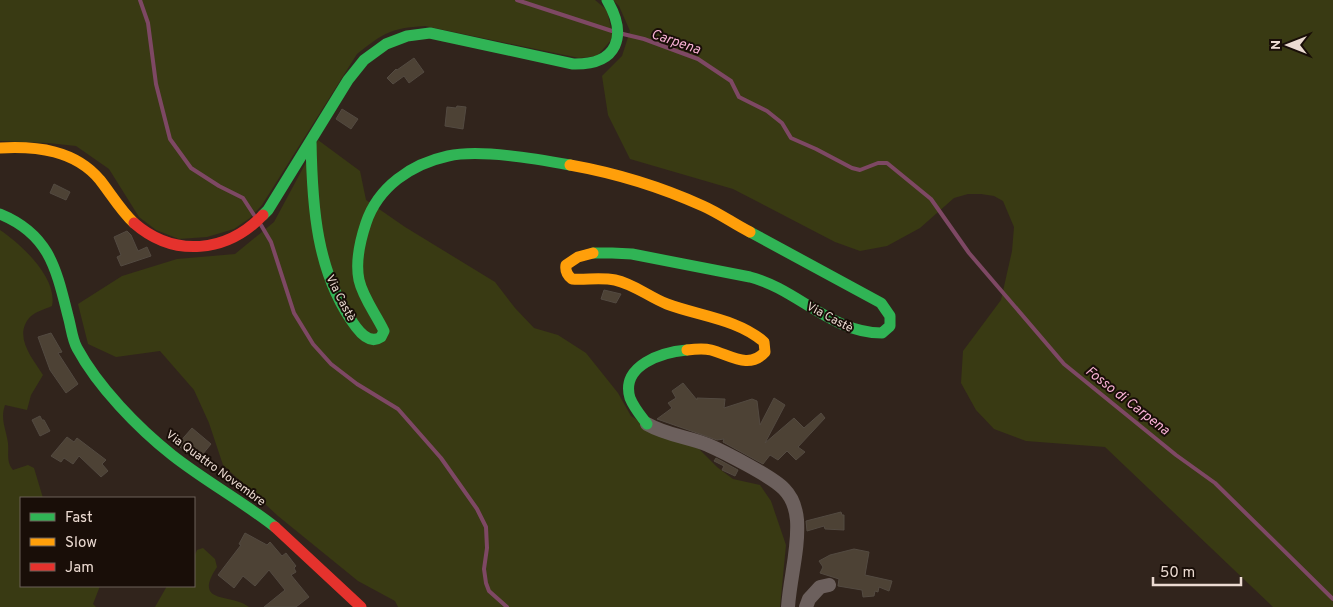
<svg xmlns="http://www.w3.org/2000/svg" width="1333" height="607" font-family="Overpass,sans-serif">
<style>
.green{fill:#393a13}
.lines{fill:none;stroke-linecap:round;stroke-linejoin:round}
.stream{stroke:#7e4864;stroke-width:4}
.building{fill:#4d4235;stroke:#534a41}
.street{stroke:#6c605d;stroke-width:14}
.fast{stroke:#30b455;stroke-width:11}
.slow{stroke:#ff9f0a;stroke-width:11}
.jam{stroke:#e5322d;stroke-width:11}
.labels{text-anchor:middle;stroke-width:4;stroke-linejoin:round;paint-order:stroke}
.street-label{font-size:12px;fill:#ecdbd2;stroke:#190e08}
.water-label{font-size:14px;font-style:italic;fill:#f9b1d5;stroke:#190e08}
</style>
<rect width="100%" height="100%" fill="#31241c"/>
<!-- green -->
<path class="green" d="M0,0H595L607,10L613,38L597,56L579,58L425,26C390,28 384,33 357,54L262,205L250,218L234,229L207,237L179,239L156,230L139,217L109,169L76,146L48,143L0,141Z
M613,0H1333V607H1273L1105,447L1026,441L994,429L976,410L961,383L963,351L1001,300L1012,251L1014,227L1003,201L994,196L981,194H968L954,198L920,228L887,246L860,251L835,242L733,189L630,159L608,115L602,76L622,56L630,31L619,6Z
M318,140L360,171L366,200L405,227L495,282L515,308L534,328L558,335L586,353L618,393L631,416L666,437L699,449L717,467L733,479L760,485L771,501L786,545L780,607H398L395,601L358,581L278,516L223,465L209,423L194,390L160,351L116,357L88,344L78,304L122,276L177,259L235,254L274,222Z
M0,230C21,244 58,278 52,306C45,309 35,312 30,317C13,336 32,358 43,375L31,395L27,410L5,405C0,419 6,429 8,443C9,454 6,462 13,470L28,465L34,468L43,498H21V586H100L93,604L96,607H0Z
M203,548L215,559L217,567C192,605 231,593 249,607H155L167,586H194V557L197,550Z"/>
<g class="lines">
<!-- stream -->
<path class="stream" d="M140,0L148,23L156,84L170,139L191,168L219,186L243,198L254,215
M517,0L612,31
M623,34L644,39L698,59L731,81L739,97L767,111L782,123L791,138L816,149L852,168L860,170L878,163H887L931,199L969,253L1064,364L1176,455L1215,483L1333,599
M261,225L271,242L294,313L313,344L331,364L357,384L398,409L441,458L477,509L486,527L487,548L484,569L486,583L489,591L507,607"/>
</g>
<!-- building -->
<path class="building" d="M414,58L424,72L409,83L404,76L393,84L387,78L396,69L397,70Z
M457,106L466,107L463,129L445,126L447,107L456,108Z
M342,109L358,119L351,129L336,119Z
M54,184L70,192L66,200L50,193Z
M127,231L131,235L138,251L147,247L151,256L121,266L117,257L121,255L114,237Z
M604,290L621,294L616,303L601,299Z
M51,333L62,352L58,353L78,384L66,393L50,370L38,337Z
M683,383L697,400V398L725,399L724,408L752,399L757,401L760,425L774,398L785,405L765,443L794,418L804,428L821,413L825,418L798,447L805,452L796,460L787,451L778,460L770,455L763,464L723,442L724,439L717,440L657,419L672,408L668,403L676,398L672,391Z
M40,416L42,420H44L50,431L40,436L32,420Z
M192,428L211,444L198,460L180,447L178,444Z
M67,437L74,442L77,438L106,460L102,464L108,471L101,477L79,456L73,464L64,458L61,462L51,456Z
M716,458L738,470L735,476L722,470L724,466L714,461Z
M841,512L842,515H844V530L825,529L824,526L807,531L806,521Z
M245,533L267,545L270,542L282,556L286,553L296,566L294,568L296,572L291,575L309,597L296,607H264L285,590L269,570L255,586L243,576L234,588L218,575L241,545L239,544Z
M854,549L869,552L865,575L892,581L889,591L879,587L878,592L875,591L874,596L863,597L862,590L838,586L839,579L820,573L823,567L819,561L830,555Z"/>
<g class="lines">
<!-- street -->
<path class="street" d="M647,424C666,435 688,437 708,445C724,452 773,477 784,489C792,497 796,509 797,520C799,549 790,578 788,607
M806,607L809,599L820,587L829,585"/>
<!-- fast -->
<path class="fast" d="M311,140C312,205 316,274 356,327C362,335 371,344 381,337L384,331C376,314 363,298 359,280C355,261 360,241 366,223C378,187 411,164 448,156C480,149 537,159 570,165
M0,214C49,234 56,268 68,316C71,326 72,339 77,348C98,387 138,428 172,455C205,481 242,501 275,527
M263,215L268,210L348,80L364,60L386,44L407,36L430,33L573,64C618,65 628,36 607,0
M593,253H612L632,254L750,277C797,289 831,333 882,333L890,326V316L881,303L750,232
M647,424C641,416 634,408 630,398C620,365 663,352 687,350"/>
<!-- slow -->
<path class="slow" d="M0,148C37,146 75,150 100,180C111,194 121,211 134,223
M570,165C615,173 661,187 703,206C719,213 734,224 750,232
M593,253L578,257L566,265C565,271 567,275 572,279C586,280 601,277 615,280C634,284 649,297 667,304C699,316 738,319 764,342L765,352C749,370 730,355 711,350C703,348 695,349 687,350"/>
<!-- jam -->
<path class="jam" d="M134,223C174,258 227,253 263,215
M275,527L361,607"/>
</g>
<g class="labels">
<!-- street labels -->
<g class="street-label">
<text transform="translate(341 298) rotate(63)" y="4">Via Castè</text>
<text transform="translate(830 317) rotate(28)" y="4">Via Castè</text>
<text transform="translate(216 468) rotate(36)" y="4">Via Quattro Novembre</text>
</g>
<!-- water labels -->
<g class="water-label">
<text transform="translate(676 41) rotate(19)" y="5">Carpena</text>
<text transform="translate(1128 400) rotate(38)" y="5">Fosso di Carpena</text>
</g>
</g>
<!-- legend -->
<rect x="20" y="497" width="175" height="90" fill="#190e08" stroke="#6d6059"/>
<rect x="30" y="513" width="25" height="8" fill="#30b455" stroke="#6d6059"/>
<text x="65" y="522" font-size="15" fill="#ecdbd2">Fast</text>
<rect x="30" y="538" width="25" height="8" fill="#ff9f0a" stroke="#6d6059"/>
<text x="65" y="547" font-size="15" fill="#ecdbd2">Slow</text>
<rect x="30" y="563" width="25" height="8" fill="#e5322d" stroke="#6d6059"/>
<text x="65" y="572" font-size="15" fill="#ecdbd2">Jam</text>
<!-- north arrow -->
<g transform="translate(1288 45) rotate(270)" stroke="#190e08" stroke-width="4" paint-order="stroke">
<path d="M0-4L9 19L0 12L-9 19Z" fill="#ecdbd2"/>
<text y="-8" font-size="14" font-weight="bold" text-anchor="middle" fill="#ecdbd2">N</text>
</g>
<!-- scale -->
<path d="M1153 577v8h88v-8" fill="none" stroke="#ecdbd2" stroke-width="2.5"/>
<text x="1160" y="577" font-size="15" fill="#ecdbd2" stroke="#190e08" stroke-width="4" paint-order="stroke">50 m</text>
</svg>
